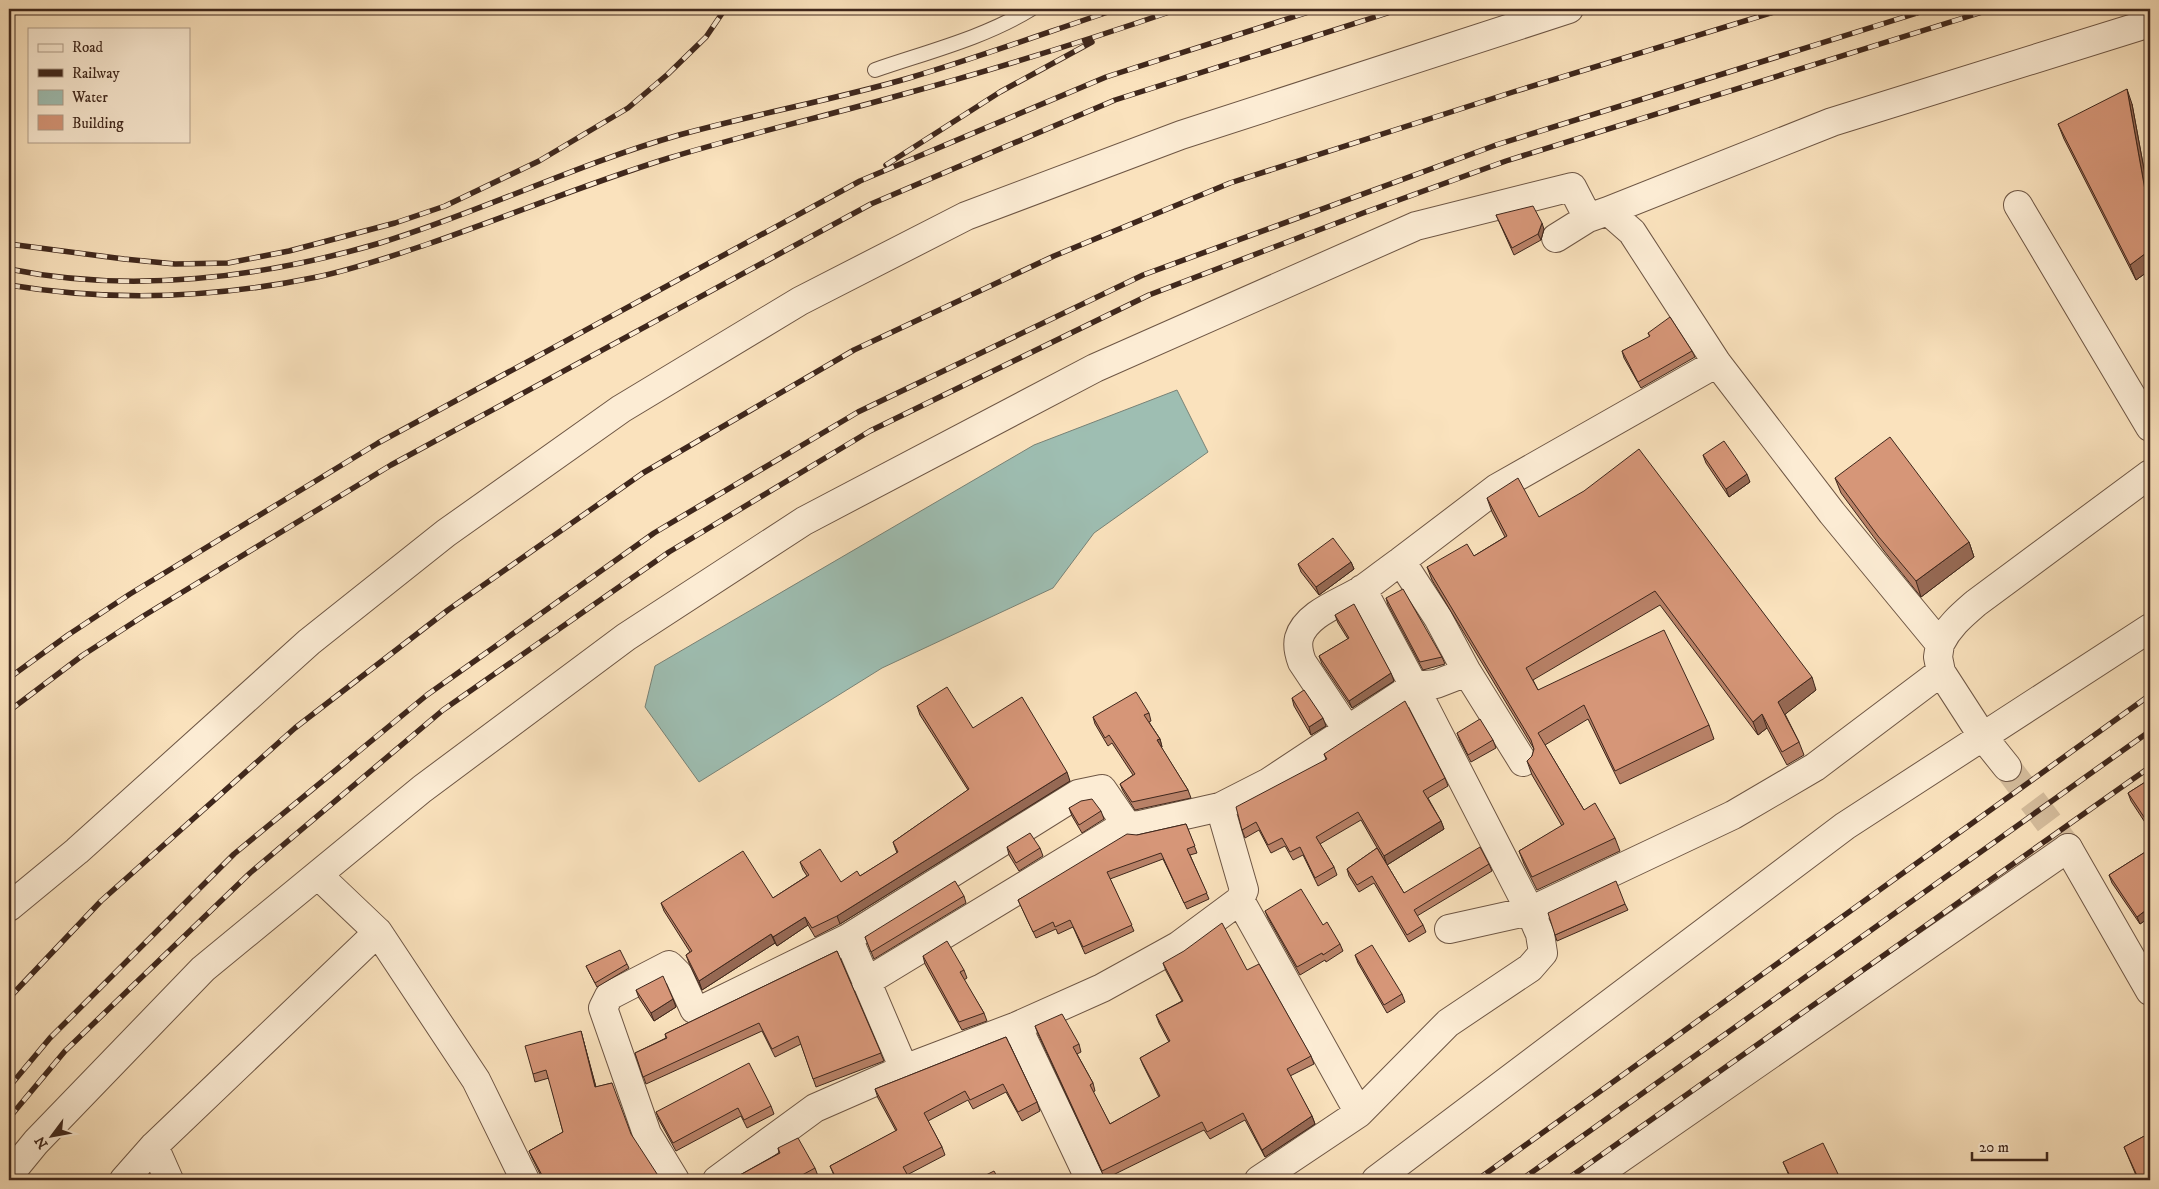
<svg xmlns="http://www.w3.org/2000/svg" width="2159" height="1189" font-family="'IM FELL DW Pica',serif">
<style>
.water{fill:#9ebeb2;stroke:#788276}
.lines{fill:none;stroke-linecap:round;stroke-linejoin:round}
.minor-tunnel{stroke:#d5bd9d;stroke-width:28;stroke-dasharray:28 14;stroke-linecap:butt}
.service-casing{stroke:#6e5644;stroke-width:16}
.minor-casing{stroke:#6e5644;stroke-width:30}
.tertiary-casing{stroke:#6e5644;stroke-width:30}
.service{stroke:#fcecd4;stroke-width:14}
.minor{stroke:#fcecd4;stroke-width:28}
.tertiary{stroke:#fcecd4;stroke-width:28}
.rail-casing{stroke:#3f271c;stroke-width:5.5}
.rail{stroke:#fcecd4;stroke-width:4;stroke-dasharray:11;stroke-linecap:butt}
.wall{fill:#b88167;stroke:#3f271c}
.shaded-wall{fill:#966954;stroke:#3f271c}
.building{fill:#d69678;stroke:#3f271c}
</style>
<rect width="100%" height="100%" fill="#fae2bd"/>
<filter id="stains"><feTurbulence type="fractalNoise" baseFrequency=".004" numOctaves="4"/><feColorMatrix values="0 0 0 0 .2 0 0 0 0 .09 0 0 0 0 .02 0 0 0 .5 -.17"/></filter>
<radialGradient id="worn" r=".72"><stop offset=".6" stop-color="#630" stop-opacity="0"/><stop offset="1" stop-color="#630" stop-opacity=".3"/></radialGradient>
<!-- water -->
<path class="water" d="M1177,390L1208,452L1094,533L1053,588L882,668L699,782L645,707L655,666L1034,445Z"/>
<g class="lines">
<!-- minor-tunnel -->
<path class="minor-tunnel" d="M2007,767L2068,848"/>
<defs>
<path id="service" d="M875,70C927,52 984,38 1031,9"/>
<path id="minor" d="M2018,205L2150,427
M1608,211L1832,122L2150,23
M1556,238L1588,218L1608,211L1632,232L1717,363L1832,513L1940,644L1938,657L1941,672L1983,737L2007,767
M1362,589L1414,686L1436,684L1467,672L1523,762
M1940,644C1949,626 1961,616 1976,603L2150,474
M1467,672L1438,618L1401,561L1497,488L1717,363
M1346,728L1302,662C1299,654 1297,646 1299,638C1306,613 1343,602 1363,589C1376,580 1388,570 1401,561
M1240,900L1359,1113
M9,907L77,851L309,642L446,533L621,409L800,301L966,216L1181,135L1569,9
M1449,929L1530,911L1733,815L1815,767L1941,672
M378,932L476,1080L525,1180
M866,982L1126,824
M1017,1026L1090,1180
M904,1069L848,938L1078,794L1102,789L1126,824L1136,826L1220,807
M154,1146L169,1180
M9,1175L36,1142L203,969L422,789L626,637L804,521L1095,368L1416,226L1572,187L1588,218
M124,1180L154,1146L378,932L318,875
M675,1180L647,1134L603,1008L609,996L669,965L678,974L694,1009H703L848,938
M717,1180L815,1108L904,1069L1017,1026L1102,988L1178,946L1240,900L1244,890L1220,807L1269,782L1414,686L1530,911L1540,934L1543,953L1530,968L1448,1023L1359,1113L1259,1180
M1376,1180L1845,826L2150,628
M1589,1180L2068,848"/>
<path id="tertiary" d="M2068,848L2150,991"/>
</defs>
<!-- service casing -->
<use href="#service" class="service-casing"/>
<!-- minor casing -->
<use href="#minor" class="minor-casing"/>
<!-- tertiary casing -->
<use href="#tertiary" class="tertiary-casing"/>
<!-- service -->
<use href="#service" class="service"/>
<!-- minor -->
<use href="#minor" class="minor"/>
<!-- tertiary -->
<use href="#tertiary" class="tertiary"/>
<defs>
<path id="rail" d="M886,165L1000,92L1092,42
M9,244L124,259L175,264L228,263L289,251L395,223L445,206L539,161L628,108L668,74L706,37L725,9
M9,269C131,294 261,278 380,243C481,212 577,164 679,135C755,114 833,100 909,78C979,57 1048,32 1117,9
M9,285C111,302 216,298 317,277C355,269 392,256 428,244C509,216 588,183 669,158C747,134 826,116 904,94C996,69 1088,40 1178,9
M9,678L68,635L130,594L378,443L860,181L1106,77L1318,9
M9,711L83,655L145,615L391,465L871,204L1115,100L1400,9
M9,998L101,901L295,728L448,610L643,473L854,350L1054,256L1230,183L1513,92L1784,9
M9,1087L50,1038L234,854L427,695L654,533L858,412L1143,275L1496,145L1930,9
M9,1118L65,1051L250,873L443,710L669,552L870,431L1149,295L1363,213L1506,161L1992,9
M1477,1180L2150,695
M1521,1180L2150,731
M1566,1180L2150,767"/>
</defs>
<!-- rail casing -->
<use href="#rail" class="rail-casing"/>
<!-- rail -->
<use href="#rail" class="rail"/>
</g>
<!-- wall -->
<path class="wall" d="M2132,104L2150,202V270L2136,280L2064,139L2058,124Z
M1496,215L1544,229L1541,240L1514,255Z
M1648,333L1692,351L1695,357L1641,388L1624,358L1622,351L1650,337Z
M1703,455L1750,482L1729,497L1706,463Z
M1835,478L1969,542L1974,557L1921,597L1884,551L1841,493Z
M1487,498L1539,517L1816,690L1785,714L1799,742L1804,755L1787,765L1767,728L1758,735L1660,605L1533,680L1538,690L1709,725L1714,739L1620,784L1588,719L1545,745L1584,810L1615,838L1620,851L1537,890L1524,864L1519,851L1562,826L1532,775L1527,761L1532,756L1534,749L1432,580L1427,567L1474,556L1505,537L1492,512Z
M1351,562L1354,569L1319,595L1301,572L1298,564Z
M1386,598L1442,657L1445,664L1423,670L1388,605Z
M1335,615L1394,681L1352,708L1322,664L1319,656L1348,639L1338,623Z
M1292,698L1326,726L1311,735L1294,706Z
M917,706L973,728L1070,781L840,924L815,937L808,925L777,946L775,943L702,990L689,963L686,955L690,952L664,911L661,903L773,898L807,876L803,870L800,862L841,882L860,876L897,853L893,842L968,790L920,715Z
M1149,713L1151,721L1149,722L1160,739L1162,747H1161L1188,790L1191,798L1135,810L1123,791L1120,784L1133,775L1112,743L1108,746L1095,724L1093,717Z
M1457,733L1493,740L1496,748L1471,762L1460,741Z
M1324,754L1445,778L1448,786L1428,798L1441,821L1444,829L1387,865L1361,820L1320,844L1334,867L1337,875L1318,886L1303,855L1293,860L1285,846L1271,853L1259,830L1245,838L1242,830L1326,759Z
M2150,779V830L2131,801L2128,793Z
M1069,808L1101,811L1104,819L1082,833L1072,816Z
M1186,824L1197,853L1190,855L1209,899L1187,909L1163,859L1110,879L1134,931L1085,954L1073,927L1058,934L1056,929L1036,938L1018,900L1137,835Z
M1007,847L1040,848L1043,856L1019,871L1009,855Z
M1377,848L1404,893L1489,864L1492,871L1417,916L1423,925L1426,932L1409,942L1374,883L1359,892L1349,876L1347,869Z
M2150,849V917L2140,924L2112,883L2109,875Z
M964,896L966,903L874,959L865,937Z
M1625,904L1628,910L1557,941L1555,935Z
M1265,911L1323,925L1340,944L1343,951L1326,962L1325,960L1300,975L1268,918Z
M837,951L884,1061L816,1087L801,1044L775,1057L762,1031L646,1084L635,1053L666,1038L665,1034Z
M1355,955L1402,994L1405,1002L1387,1013L1358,963Z
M923,956L964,970L967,978L964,980L984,1013L987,1021L962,1030L925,964Z
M1163,963L1247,970L1311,1056L1314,1064L1290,1076L1312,1116L1315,1124L1265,1157L1245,1120L1210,1139L1204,1130L1105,1179L1038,1034L1035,1026L1079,1044L1081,1052L1077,1054L1093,1083L1095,1091L1093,1092L1110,1124L1159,1097L1143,1065L1140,1058L1169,1042L1159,1023L1156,1015L1182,1001L1166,971Z
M627,964L629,968L597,987L586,966Z
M636,990L673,999L676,1007L654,1021L639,998Z
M1006,1037L1037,1102L1040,1111L1022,1121L1006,1092L973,1109L968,1100L928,1121L942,1147L945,1155L907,1175L909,1180H836L830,1166L896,1131L878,1098L875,1089Z
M583,1039L596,1087L612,1083L542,1178L532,1158L529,1151L563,1132L549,1078L535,1082L533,1074Z
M771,1106L774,1114L747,1128L741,1116L676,1151L659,1120L656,1112Z
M2150,1133V1180H2138L2124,1147Z
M778,1148L815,1168L818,1176L810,1180H731L779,1153Z
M1783,1162L1838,1174L1841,1180H1791Z"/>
<!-- shaded-wall -->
<path class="shaded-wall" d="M2127,89L2132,104L2150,202V218Z
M1542,223L1544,229L1541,240L1538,234Z
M2150,250V270L2136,280L2130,265Z
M1747,474L1750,482L1729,497L1726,489Z
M1969,542L1974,557L1921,597L1916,581Z
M1351,562L1354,569L1319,595L1316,587Z
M1391,673L1394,681L1352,708L1349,701Z
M1812,677L1816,690L1783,716L1778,702Z
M1762,714L1767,728L1758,735L1753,722Z
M1323,718L1326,726L1311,735L1309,727Z
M1160,739L1162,747L1160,748L1157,740Z
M1067,772L1070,781L840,924L837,916Z
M1441,821L1444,829L1387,865L1384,856Z
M2150,907V917L2140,924L2137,917Z
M805,917L808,925L777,946L773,937Z
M771,934L775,943L702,990L699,981Z
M673,999L676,1007L654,1021L651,1013Z
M581,1031L583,1039L598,1095L595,1087Z
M1312,1116L1315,1124L1265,1157L1262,1150Z"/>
<!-- building -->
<path class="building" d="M2127,89L2150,218V250L2130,265L2058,124Z
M1533,206L1542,223L1538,234L1512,248L1496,215Z
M1670,317L1692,351L1638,382L1622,351L1650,336L1648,333Z
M1890,437L1969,542L1916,581L1878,536L1835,478Z
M1724,441L1747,474L1726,489L1703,455Z
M1639,449L1812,677L1778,702L1799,742L1782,752L1762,714L1753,722L1655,591L1526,668L1538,690L1664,630L1709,725L1615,771L1584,705L1538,733L1584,810L1595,803L1615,838L1532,877L1519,851L1564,824L1527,761L1532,756L1534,749L1531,740L1427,567L1467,544L1474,556L1507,536L1487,498L1518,478L1539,517L1584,491Z
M1333,538L1351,562L1316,587L1298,564Z
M1403,589L1442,657L1420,662L1386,598Z
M1354,604L1391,673L1349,701L1319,656L1349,638L1335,615Z
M947,687L973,728L1022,697L1067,772L837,916L812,928L805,917L773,937L771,934L699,981L686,955L692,951L661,903L743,851L773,898L809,875L800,862L820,849L841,882L857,871L860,876L898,852L893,842L969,789L917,706Z
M1304,690L1323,718L1309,727L1292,698Z
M1136,692L1149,713L1144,715L1160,739L1157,740L1188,790L1132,802L1120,784L1135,774L1109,735L1105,738L1093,717Z
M1405,701L1445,778L1423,791L1441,821L1384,856L1358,812L1316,837L1334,867L1315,878L1300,847L1290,852L1282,838L1268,845L1256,822L1242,830L1236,807L1327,759L1324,754Z
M1480,719L1493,740L1468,755L1457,733Z
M2150,779V826L2128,793Z
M1092,799L1101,811L1079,825L1069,808L1081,801Z
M1186,824L1195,846L1187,849L1207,893L1184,903L1161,853L1107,872L1132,925L1083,947L1070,920L1055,927L1053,922L1033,932L1018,900L1127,834L1137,835Z
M1030,833L1040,848L1016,863L1007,847Z
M1480,847L1489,864L1414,910L1423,925L1407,935L1372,876L1357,885L1347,869L1377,848L1404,893Z
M2150,849V907L2137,917L2109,875Z
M955,881L964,896L871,952L865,937Z
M1616,881L1625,904L1555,935L1548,913Z
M1301,889L1323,925L1327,922L1340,944L1323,955L1322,953L1297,967L1265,911Z
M1222,923L1247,970L1259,964L1311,1056L1287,1069L1312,1116L1262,1150L1243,1113L1207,1132L1202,1122L1102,1171L1035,1026L1062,1014L1079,1044L1073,1047L1093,1083L1090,1085L1110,1124L1160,1096L1140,1058L1170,1041L1156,1015L1183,1001L1163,963L1184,951Z
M947,941L964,970L960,972L984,1013L959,1022L923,956Z
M1372,945L1402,994L1384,1005L1355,955Z
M620,950L627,964L595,983L586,966Z
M837,951L881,1053L813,1079L798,1036L772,1049L759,1023L643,1077L635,1053L667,1038L665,1034Z
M663,976L673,999L651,1013L636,990Z
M581,1031L595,1087L612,1083L631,1134L661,1180H537L543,1177L529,1151L563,1132L546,1070L533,1074L525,1046Z
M1006,1037L1037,1102L1018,1112L1003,1084L970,1100L965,1091L924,1113L942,1147L903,1167L907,1174L895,1180H837L830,1166L897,1130L875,1089Z
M749,1063L771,1106L744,1120L738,1108L673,1143L656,1112Z
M2150,1133V1177L2144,1180H2139L2124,1147Z
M798,1138L815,1168L793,1180H731L780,1153L778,1148Z
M1823,1143L1838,1174L1835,1175L1838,1180H1792L1783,1162Z
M994,1171L999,1180H976Z"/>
<!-- margin -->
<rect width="2159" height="1189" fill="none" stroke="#fae2bd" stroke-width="30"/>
<rect x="10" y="10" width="2139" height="1169" fill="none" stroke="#3f271c" stroke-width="2.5"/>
<rect x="15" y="15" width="2129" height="1159" fill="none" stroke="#3f271c"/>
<!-- legend -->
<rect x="28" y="28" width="162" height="115" fill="#fcecd4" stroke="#b09d8a"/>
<rect x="38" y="44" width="25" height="8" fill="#fcecd4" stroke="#b09d8a"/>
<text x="72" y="52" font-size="15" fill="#3f271c">Road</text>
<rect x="38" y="69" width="25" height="8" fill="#3f271c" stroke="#b09d8a"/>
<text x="72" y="78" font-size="15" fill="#3f271c">Railway</text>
<rect x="38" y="90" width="25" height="15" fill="#9ebeb2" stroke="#b09d8a"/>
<text x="72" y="102" font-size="15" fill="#3f271c">Water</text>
<rect x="38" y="115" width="25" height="15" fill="#d69678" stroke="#b09d8a"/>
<text x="72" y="128" font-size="15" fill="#3f271c">Building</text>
<!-- north arrow -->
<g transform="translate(52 1136) rotate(238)" stroke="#fcecd4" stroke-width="4" paint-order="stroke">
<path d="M0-4L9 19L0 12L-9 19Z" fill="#3f271c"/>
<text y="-8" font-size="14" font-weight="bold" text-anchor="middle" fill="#3f271c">N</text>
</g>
<!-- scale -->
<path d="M1972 1152v8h75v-8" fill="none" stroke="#3f271c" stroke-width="2.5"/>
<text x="1979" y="1152" font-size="15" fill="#3f271c" stroke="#fcecd4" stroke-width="4" paint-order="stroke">20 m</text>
<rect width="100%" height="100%" filter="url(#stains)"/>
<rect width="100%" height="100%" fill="url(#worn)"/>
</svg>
